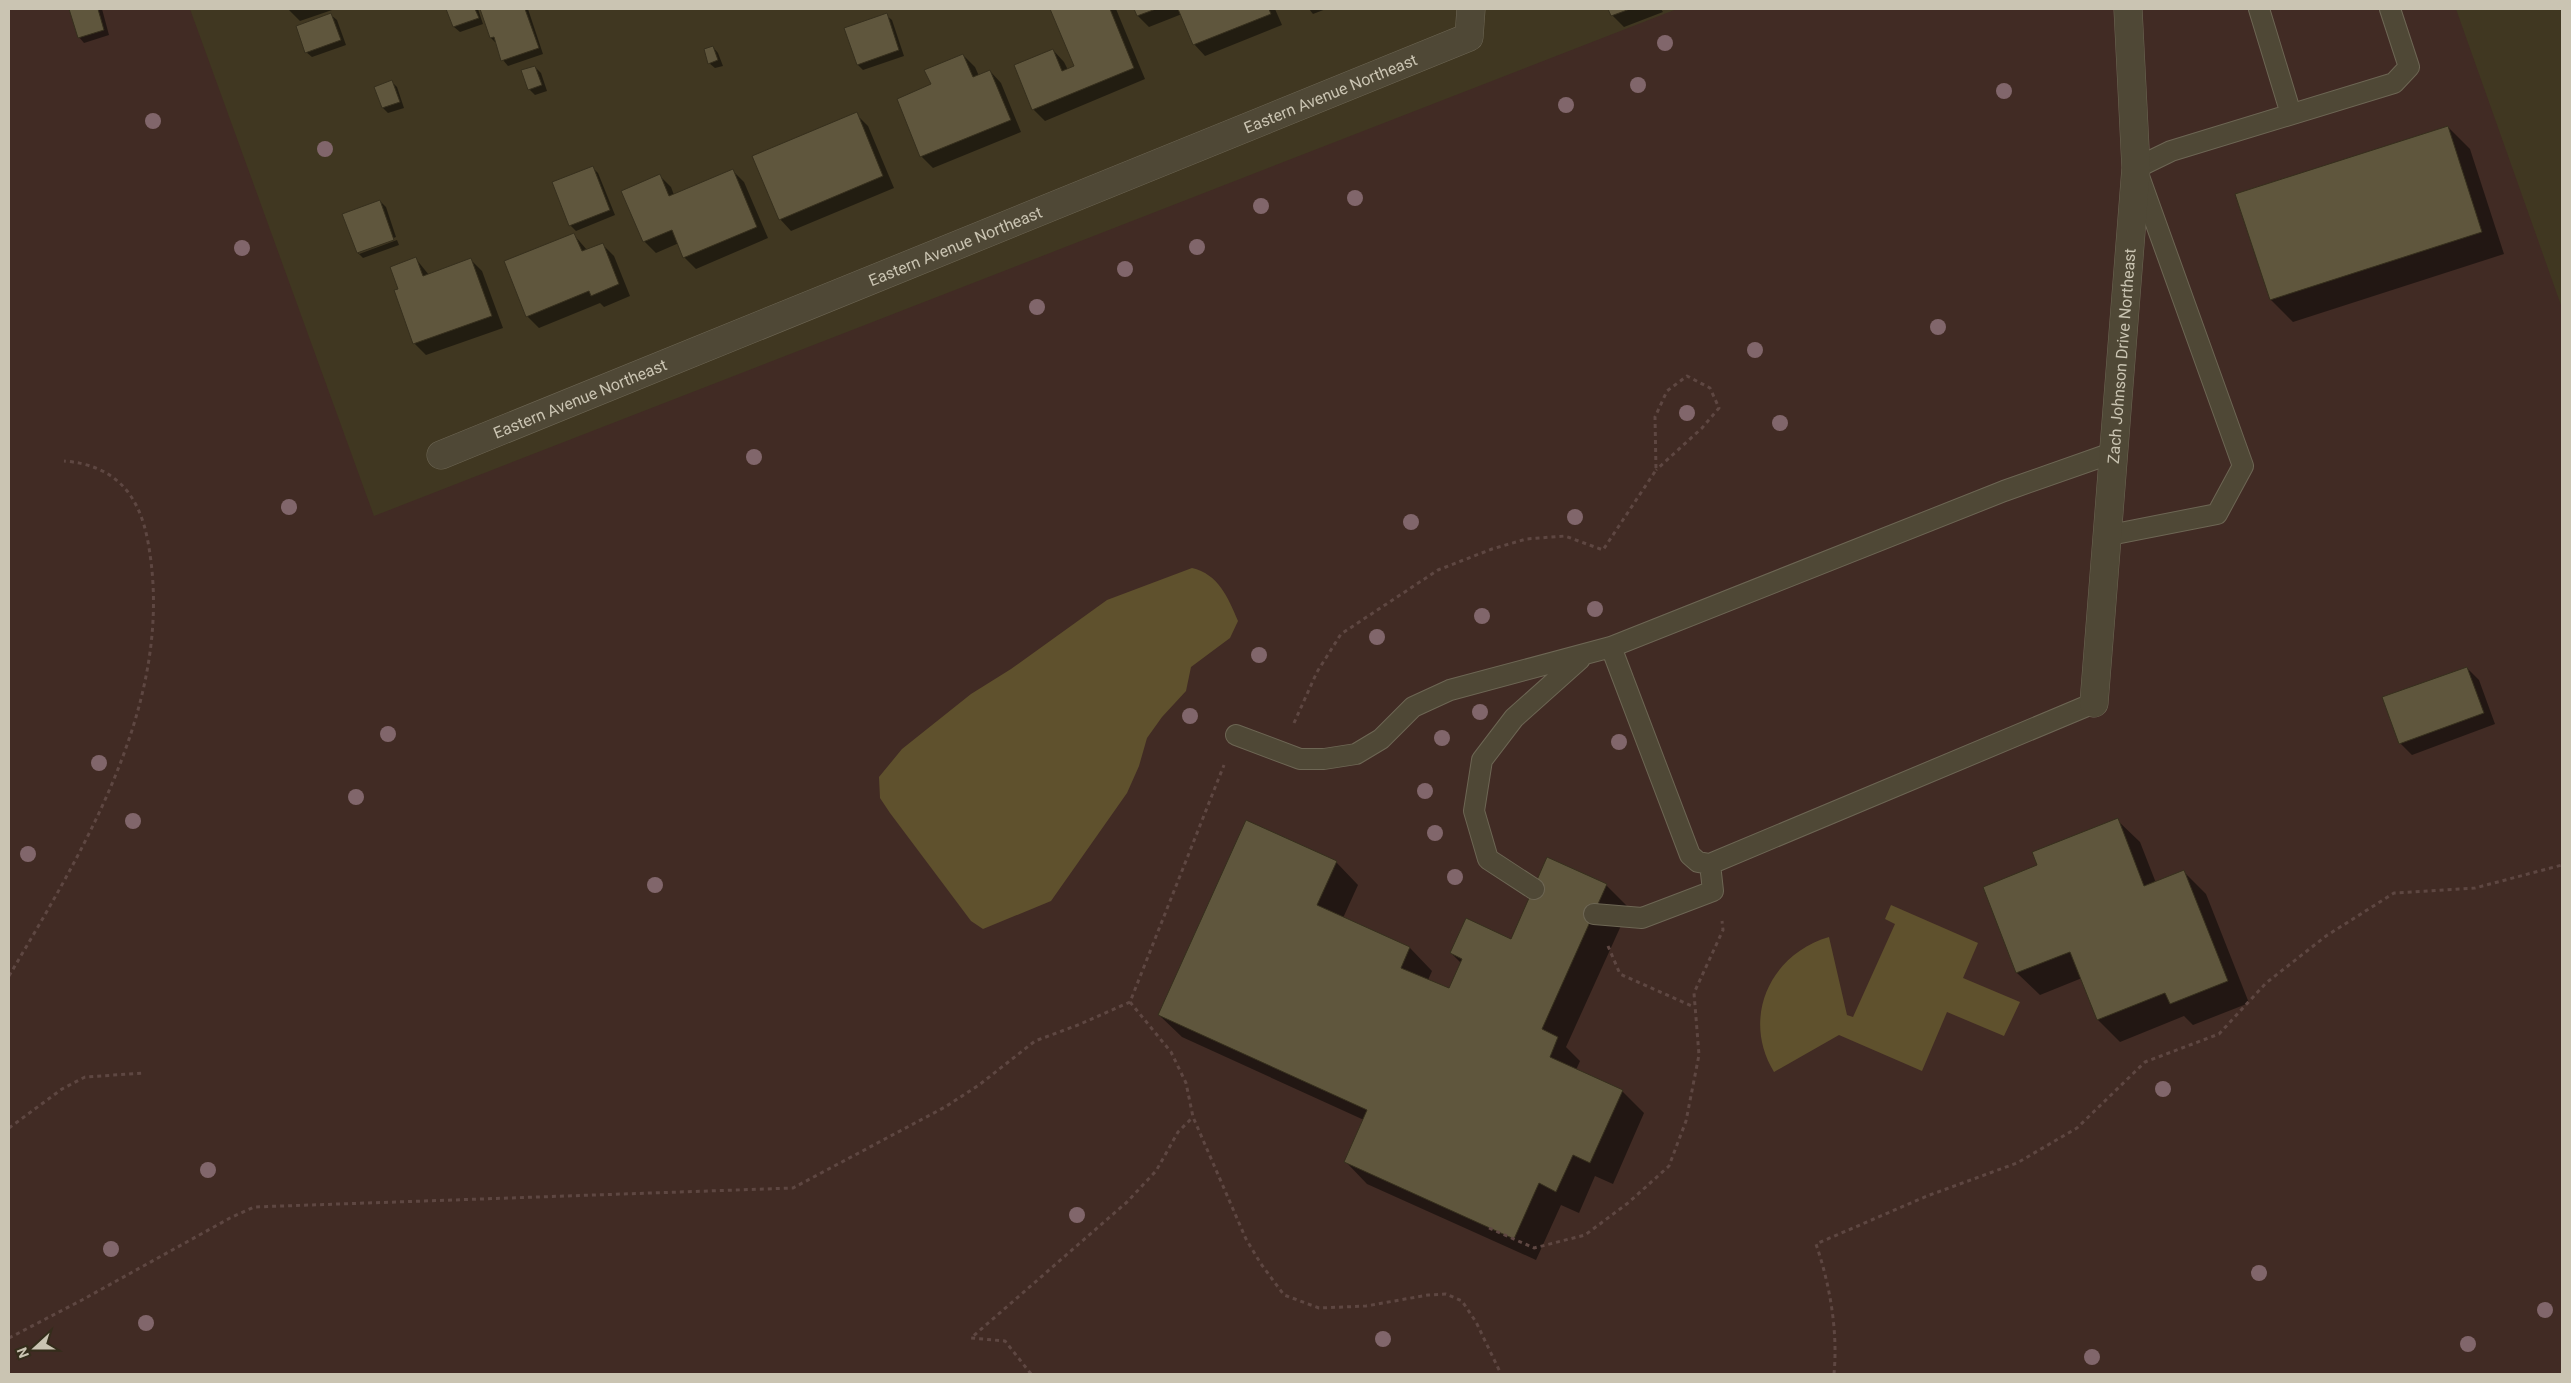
<svg xmlns="http://www.w3.org/2000/svg" width="2571" height="1383" font-family="Roboto,sans-serif">
<style>
.green{fill:#412b24}
.water{fill:#5f512d}
.shadow{fill:#0007}
.building{fill:#5f563d;stroke:#362f1d}
.lines{fill:none;stroke-linecap:round;stroke-linejoin:round}
.service-casing{stroke:#6d6654;stroke-width:22}
.minor-casing{stroke:#6d6654;stroke-width:29}
.path{stroke:#5e4742;stroke-width:3;stroke-dasharray:4 4;stroke-linecap:butt}
.service{stroke:#4f4836;stroke-width:20}
.minor{stroke:#4f4836;stroke-width:28}
.tree{fill:#81666b}
.labels{text-anchor:middle;stroke-width:4;stroke-linejoin:round;paint-order:stroke}
.street-label{font-size:16px;fill:#cac4b2;stroke:#342d1b}
</style>
<rect width="100%" height="100%" fill="#403721"/>
<!-- green -->
<path class="green" d="M9,9H190L374,516L1677,9H2456L2562,308V1374H9Z"/>
<!-- water -->
<path class="water" d="M1192,568C1218,574 1228,597 1238,621L1230,638L1191,667L1186,691L1162,717L1147,738L1139,766L1127,793L1051,901L983,929L971,921L890,813L880,798L879,777L902,749L971,694L1011,669L1107,600Z
M1891,905L1978,943L1963,978L2020,1002L2004,1036L1947,1012L1922,1071L1839,1035L1774,1072C1741,1018 1770,954 1829,937L1847,1015L1853,1017L1895,924L1885,919Z"/>
<!-- shadow -->
<path class="shadow" d="M70,9H102L109,35L84,43L79,37Z
M288,9H335L300,21Z
M448,9H478L483,24L460,32L454,27Z
M481,9H528L543,54L508,66L503,60L497,44L491,38Z
M1052,9H1116L1145,79L1045,121L1033,109L1053,50L1064,62L1068,70L1076,67Z
M1135,9H1275L1282,25L1205,56L1194,44L1182,14L1149,27L1138,16Z
M1309,9H1326L1313,14Z
M1610,9H1661L1663,12L1624,27L1612,15Z
M331,15L337,20L346,45L312,57L306,52Z
M886,15L892,20L904,56L863,70L858,65Z
M713,47L718,53L723,66L715,68L709,63Z
M963,55L975,67L979,76L990,71L1001,83L1021,132L933,168L921,156Z
M535,67L541,73L547,91L535,95L529,89Z
M392,82L397,87L404,108L388,113L383,108Z
M856,114L868,126L894,188L791,231L780,219Z
M2448,127L2470,149L2504,254L2293,322L2271,300Z
M592,167L598,173L615,215L576,231L570,225Z
M733,171L744,182L768,238L696,269L684,257L679,243L656,253L644,241L660,176L671,187L674,195Z
M380,201L386,207L396,237L359,251V254L397,240L399,245L363,258L358,253Z
M574,235L587,250L602,244L614,256L630,296L604,307L600,303L539,328L527,316Z
M416,259L429,275L471,260L482,271L503,328L426,355L414,343L399,289Z
M2467,668L2479,680L2495,724L2412,755L2400,743Z
M2117,820L2140,842L2156,883L2184,872L2206,894L2249,1003L2193,1025L2184,1016L2120,1042L2098,1020L2082,978L2040,995L2017,973L1984,888L2038,866Z
M1336,862L1358,885L1343,918L1410,948L1432,971L1428,980L1449,990L1461,963L1451,953L1512,941L1606,885L1629,908L1566,1047L1580,1061L1576,1070L1622,1091L1644,1113L1613,1184L1595,1176L1579,1213L1561,1205L1536,1260L1367,1184L1345,1161L1364,1120L1182,1037L1159,1015Z"/>
<!-- building -->
<path class="building" d="M69,9H98L104,30L78,38Z
M446,9H475L479,18L453,27Z
M480,9H525L539,48L501,61L494,37L490,38Z
M1050,9H1110L1134,68L1032,110L1014,65L1053,49L1062,71L1074,66Z
M1134,9H1156L1137,16Z
M1178,9H1269L1271,14L1193,45Z
M1608,9H1630L1611,16Z
M331,13L341,40L305,53L296,26Z
M887,13L899,50L857,65L844,28Z
M713,46L718,60L708,64L704,49Z
M963,54L973,77L990,70L1011,120L920,157L897,99L931,84L924,70Z
M535,66L542,85L528,90L521,70Z
M392,80L400,102L382,108L374,87Z
M857,112L883,176L779,220L752,156Z
M2448,126L2482,232L2270,300L2235,194Z
M593,166L610,210L569,226L552,182Z
M733,169L757,227L683,258L672,230L643,242L621,191L660,174L669,196Z
M380,200L394,240L357,253L342,214Z
M574,233L582,251L603,243L619,284L591,296L589,291L526,317L504,261Z
M416,257L423,276L471,258L492,316L413,344L394,290L398,289L390,267Z
M2467,667L2484,713L2399,744L2382,697Z
M2118,818L2144,886L2184,870L2228,981L2170,1004L2165,993L2097,1020L2070,952L2016,973L1983,887L2037,865L2032,852Z
M1246,820L1337,861L1317,905L1410,947L1401,968L1449,988L1462,959L1450,953L1466,918L1511,939L1547,857L1607,884L1542,1029L1558,1037L1550,1057L1623,1090L1590,1163L1573,1155L1556,1192L1539,1183L1514,1239L1344,1162L1367,1110L1158,1015Z"/>
<g class="lines">
<defs>
<path id="service" d="M2259,9L2291,114
M2105,536L2217,514L2243,466L2136,168L2171,151L2394,83L2409,67L2390,9
M1611,647L1690,855L1698,862L1710,864L2094,703
M1236,735L1300,759H1324L1356,754L1381,739L1413,707L1450,690L1611,647L2004,491L2112,453
M1534,889L1488,859L1474,811L1482,760L1514,718L1580,659
M1594,914L1642,918L1713,891L1710,864"/>
<g id="minor">
<path id="s1" d="M441,455L1469,37L1471,9"/>
<path id="s2" d="M2094,703L2136,168L2128,9"/>
</g>
</defs>
<!-- service casing -->
<use href="#service" class="service-casing"/>
<!-- minor casing -->
<use href="#minor" class="minor-casing"/>
<!-- path -->
<path class="path" d="M1294,723L1317,672L1341,634L1438,570L1492,549L1526,539L1565,536L1603,550L1656,470L1655,417L1667,391L1687,376L1710,388L1719,408L1702,428L1656,470
M1608,946L1620,974L1694,1007
M9,976C85,847 177,699 148,542C139,493 114,465 64,461
M1130,1002L1171,1052L1186,1083L1193,1117L1246,1239L1261,1264L1284,1295L1319,1308L1366,1306L1428,1295L1446,1294L1462,1301L1476,1322L1501,1374
M9,1128L62,1089L85,1077L145,1073
M1489,1228L1534,1248L1585,1235L1628,1203L1669,1166L1686,1121L1699,1055L1694,993L1723,930L1722,921
M9,1338L82,1300L230,1218L254,1207L793,1188L945,1107L979,1085L1035,1041L1078,1025L1130,1002L1224,765
M1031,1374L1005,1341L971,1338L1127,1202L1156,1171L1178,1132L1193,1117
M1834,1374C1838,1331 1830,1285 1816,1244L1927,1196L2017,1163L2077,1128L2145,1062L2219,1034L2266,983L2326,936L2394,893L2475,888L2562,865"/>
<!-- service -->
<use href="#service" class="service"/>
<!-- minor -->
<use href="#minor" class="minor"/>
</g>
<!-- trees -->
<g class="tree">
<circle cx="1665" cy="43" r="8"/>
<circle cx="1638" cy="85" r="8"/>
<circle cx="2004" cy="91" r="8"/>
<circle cx="1566" cy="105" r="8"/>
<circle cx="153" cy="121" r="8"/>
<circle cx="325" cy="149" r="8"/>
<circle cx="1355" cy="198" r="8"/>
<circle cx="1261" cy="206" r="8"/>
<circle cx="1197" cy="247" r="8"/>
<circle cx="242" cy="248" r="8"/>
<circle cx="1125" cy="269" r="8"/>
<circle cx="1037" cy="307" r="8"/>
<circle cx="1938" cy="327" r="8"/>
<circle cx="1755" cy="350" r="8"/>
<circle cx="1687" cy="413" r="8"/>
<circle cx="1780" cy="423" r="8"/>
<circle cx="754" cy="457" r="8"/>
<circle cx="289" cy="507" r="8"/>
<circle cx="1575" cy="517" r="8"/>
<circle cx="1411" cy="522" r="8"/>
<circle cx="1595" cy="609" r="8"/>
<circle cx="1482" cy="616" r="8"/>
<circle cx="1377" cy="637" r="8"/>
<circle cx="1259" cy="655" r="8"/>
<circle cx="1480" cy="712" r="8"/>
<circle cx="1190" cy="716" r="8"/>
<circle cx="388" cy="734" r="8"/>
<circle cx="1442" cy="738" r="8"/>
<circle cx="1619" cy="742" r="8"/>
<circle cx="99" cy="763" r="8"/>
<circle cx="1425" cy="791" r="8"/>
<circle cx="356" cy="797" r="8"/>
<circle cx="133" cy="821" r="8"/>
<circle cx="1435" cy="833" r="8"/>
<circle cx="28" cy="854" r="8"/>
<circle cx="1455" cy="877" r="8"/>
<circle cx="655" cy="885" r="8"/>
<circle cx="2163" cy="1089" r="8"/>
<circle cx="208" cy="1170" r="8"/>
<circle cx="1077" cy="1215" r="8"/>
<circle cx="111" cy="1249" r="8"/>
<circle cx="2259" cy="1273" r="8"/>
<circle cx="2545" cy="1310" r="8"/>
<circle cx="146" cy="1323" r="8"/>
<circle cx="1383" cy="1339" r="8"/>
<circle cx="2468" cy="1344" r="8"/>
<circle cx="2092" cy="1357" r="8"/>
</g>
<g class="labels">
<!-- street labels -->
<g class="street-label">
<text dy="6" stroke="none"><textPath href="#s1" startOffset="960">Eastern Avenue Northeast</textPath></text>
<text dy="6" stroke="none"><textPath href="#s1" startOffset="555">Eastern Avenue Northeast</textPath></text>
<text dy="6" stroke="none"><textPath href="#s2" startOffset="348">Zach Johnson Drive Northeast</textPath></text>
<text dy="6" stroke="none"><textPath href="#s1" startOffset="150">Eastern Avenue Northeast</textPath></text>
</g>
</g>
<!-- border -->
<rect width="2571" height="1383" fill="none" stroke="#cac4b2" stroke-width="20"/>
<!-- north arrow -->
<g transform="translate(35 1348) rotate(249)" stroke="#342d1b" stroke-width="4" paint-order="stroke">
<path d="M0-4L9 19L0 12L-9 19Z" fill="#cac4b2"/>
<text y="-8" font-size="14" font-weight="bold" text-anchor="middle" fill="#cac4b2">N</text>
</g>
</svg>
